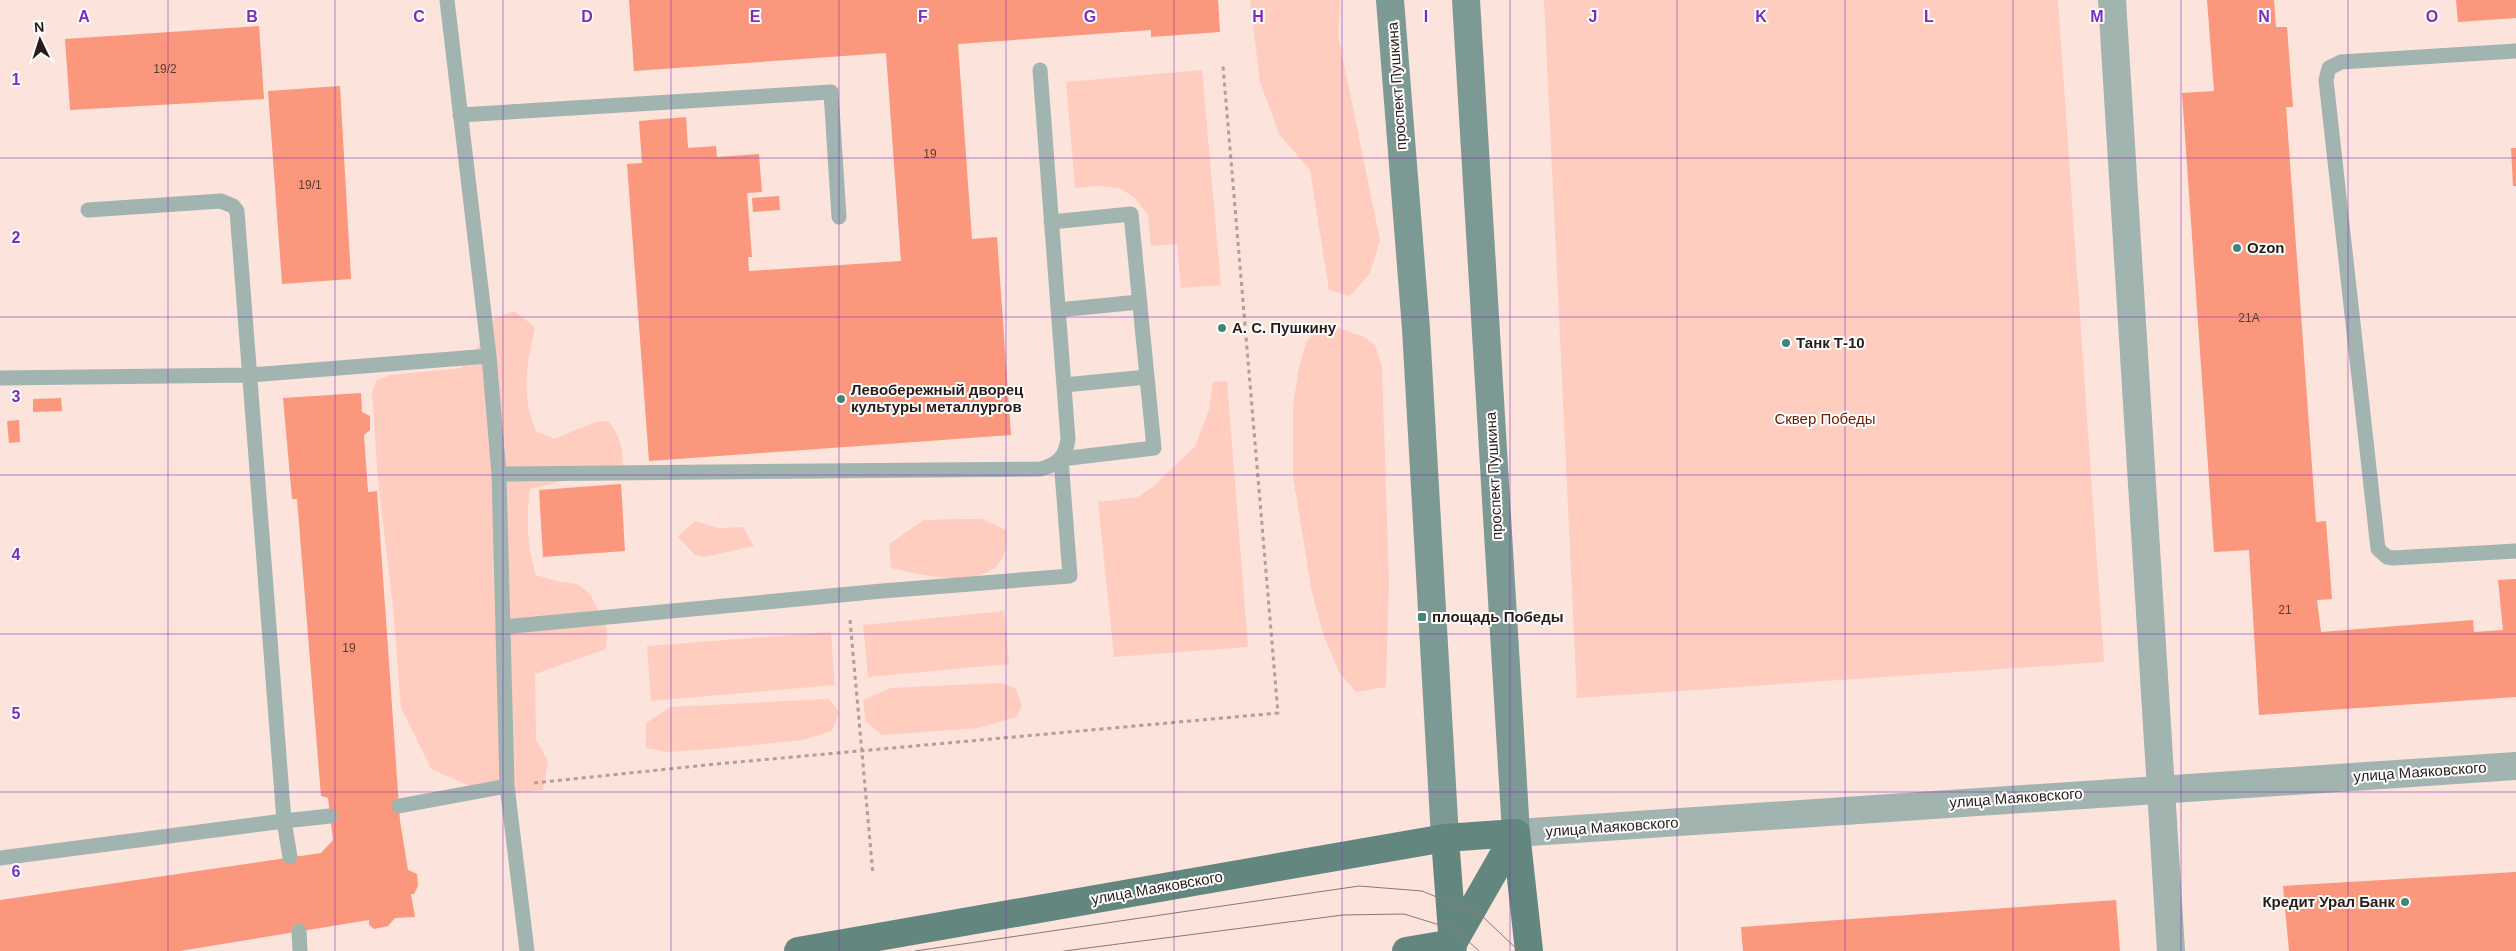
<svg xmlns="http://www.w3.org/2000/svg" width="2516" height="951" font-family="Helvetica,sans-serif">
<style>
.green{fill:#ffcdbf}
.building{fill:#fb977c}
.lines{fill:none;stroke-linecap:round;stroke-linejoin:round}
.path{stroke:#b39e98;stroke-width:3;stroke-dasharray:4 4;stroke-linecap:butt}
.service{stroke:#a1b4b0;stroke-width:15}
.minor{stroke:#a1b4b0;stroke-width:28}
.tertiary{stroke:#a1b4b0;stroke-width:28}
.secondary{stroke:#7d9993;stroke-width:28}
.primary{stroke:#63867f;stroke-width:28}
.tram{stroke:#8b7872;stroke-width:1}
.grid{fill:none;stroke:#7b2cbf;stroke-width:1;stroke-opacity:0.55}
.poi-dot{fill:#41857a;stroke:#fff;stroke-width:2}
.labels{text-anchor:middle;stroke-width:4;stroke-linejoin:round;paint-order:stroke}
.number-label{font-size:12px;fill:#5e3a30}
.street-label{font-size:15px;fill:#291b17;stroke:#fff}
.poi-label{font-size:15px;font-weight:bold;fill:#291b17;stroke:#fff;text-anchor:start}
.park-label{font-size:15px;fill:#701a00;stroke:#fff}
.grid-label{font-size:16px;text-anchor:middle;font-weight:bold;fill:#7b2cbf;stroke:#fff;stroke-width:4;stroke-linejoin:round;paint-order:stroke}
</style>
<rect width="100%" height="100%" fill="#fce3dc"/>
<!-- green -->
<path class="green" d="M1250,0H1340L1338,35L1380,240L1370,273L1350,296L1329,290L1310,170L1279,134L1260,82Z
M1544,0H2058L2104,662L1577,698Z
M1202,70L1221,285L1181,288L1177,244L1151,246L1148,215L1134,197L1119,188L1097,186L1075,188L1066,82Z
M514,311L535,327C527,365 520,393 536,431L554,439L596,422L608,421C623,439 623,453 623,476L563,481L530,489C526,519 527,546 536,575L556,581L577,584L590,594L607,629L606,649L535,674L536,740L548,761L543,790L499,795L465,784L431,769L401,708L393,608L378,479L372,393L376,381L390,375L461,368L478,347L493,319Z
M1325,323L1364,337L1375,345L1382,367L1389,580L1386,687L1356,692L1339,672L1324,636L1312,593L1293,477V406L1298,372L1306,342Z
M1227,381L1248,647L1114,657L1098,502L1138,497L1154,486L1195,446L1209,410L1213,382Z
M958,519H982L1006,530C1014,597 931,577 891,568L889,544L924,520Z
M695,521L718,528L743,527L754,546L705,557L695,555L678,537Z
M1004,611L1009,664L868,677L863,625Z
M831,632L835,685L651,701L647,646Z
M1000,683L1016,688L1022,706L1016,717L978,728L882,735L866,722L863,700L891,688Z
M829,699L839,712L832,731L803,740L725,748L668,752L646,748V723L670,707Z"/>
<!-- building -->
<path class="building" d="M629,0H1218L1220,32L1151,37V30L958,44L972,239L997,237L1011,435L649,461L627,164L642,163L639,121L686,117L688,148L716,146L717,157L759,154L762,192L747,193L752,257H748L749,271L901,261L886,53L634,71Z
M2207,0H2274L2276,27H2287L2293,107H2286L2316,522L2326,521L2332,599L2317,600L2321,632L2473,620L2474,632L2503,630L2498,580L2516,579V697L2259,715L2249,550L2214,552L2182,93L2214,91Z
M2456,0H2516V18L2458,22Z
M259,26L264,99L70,110L65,39Z
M340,86L351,279L282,284L268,91Z
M2511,148H2516V186H2513Z
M779,196L780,210L753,212L752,198Z
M361,393L362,412L370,416V430L364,435L368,492L377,491L400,821L408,870L417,874L418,886L414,894H411L415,917L395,918L388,926L374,929L369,925V920L180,951H0V900L321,853L333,840L328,798L321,796L297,499H292L283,398Z
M61,398L62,411L33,412V399Z
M19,420L20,442L9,443L7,421Z
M621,484L625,551L543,557L539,490Z
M2516,872V951H2289L2283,886Z
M2116,900L2120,951H1743L1741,927Z"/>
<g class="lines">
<!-- path -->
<path class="path" d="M850,620L873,875
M534,783L716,764L1278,713L1223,66"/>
<!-- service -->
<path class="service" d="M447,0L489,356L499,474L507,786L527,951
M2516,51L2341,62L2329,68L2326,80L2378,549L2387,557L2393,558L2516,551
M460,115L831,92L839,217
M88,210L221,201L233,206L237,211L284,821L330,816
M1058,310L1139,302
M0,378L251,375L489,356
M1064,385L1147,377
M499,474L1040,469C1058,465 1066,456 1068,439L1040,70
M503,627L882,591L1070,576L1061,459L1154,448L1131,214L1051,222
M399,806L507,786
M0,858L284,821L290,857
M299,931L300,951"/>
<!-- minor -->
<path class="minor" d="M2112,0L2171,951"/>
<!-- tertiary -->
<path class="tertiary" d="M1516,833L2516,766"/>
<!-- secondary -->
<path class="secondary" d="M1390,0L1416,329L1445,838
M1466,0L1516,833"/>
<!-- primary -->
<path class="primary" d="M1516,833L1529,951
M1445,838L1453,946
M1453,943L1516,833
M798,951L1445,838L1516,833
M1406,951L1453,943"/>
<!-- tram -->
<path class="tram" d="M915,951L1359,886L1422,891L1481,915L1519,951
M1064,951L1343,915L1404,914L1456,930L1479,951"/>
</g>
<!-- grid -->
<path class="grid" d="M168,0V951M335,0V951M503,0V951M671,0V951M839,0V951M1006,0V951M1174,0V951M1342,0V951M1510,0V951M1677,0V951M1845,0V951M2013,0V951M2181,0V951M2348,0V951M0,158H2516M0,317H2516M0,475H2516M0,634H2516M0,792H2516"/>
<!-- markers -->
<g class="poi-dot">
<circle cx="2237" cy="248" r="5"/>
<circle cx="1222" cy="328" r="5"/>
<circle cx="1786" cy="343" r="5"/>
<circle cx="841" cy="399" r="5"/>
<rect x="1417" y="612" width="10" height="10" rx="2.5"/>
<circle cx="2405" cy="902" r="5"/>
</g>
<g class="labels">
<!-- number labels -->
<g class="number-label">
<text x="165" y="73">19/2</text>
<text x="930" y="158">19</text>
<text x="310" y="189">19/1</text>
<text x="2249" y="322">21А</text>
<text x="2285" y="614">21</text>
<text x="349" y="652">19</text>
</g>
<!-- street labels -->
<g class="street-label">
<text transform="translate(1397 86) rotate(-94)" y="5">проспект Пушкина</text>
<text transform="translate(1494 476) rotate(-93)" y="5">проспект Пушкина</text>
<text transform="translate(2420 772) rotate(-4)" y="5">улица Маяковского</text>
<text transform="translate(2016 798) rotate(-4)" y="5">улица Маяковского</text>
<text transform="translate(1612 827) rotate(-4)" y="5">улица Маяковского</text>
<text transform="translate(1157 888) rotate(-10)" y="5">улица Маяковского</text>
</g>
<!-- poi labels -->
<g class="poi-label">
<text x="2247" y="253">Ozon</text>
<text x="1232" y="333">А. С. Пушкину</text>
<text x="1796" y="348">Танк Т-10</text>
<text x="851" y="395">Левобережный дворец<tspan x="851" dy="17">культуры металлургов</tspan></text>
<text x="1432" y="622">площадь Победы</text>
<text x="2395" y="907" text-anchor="end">Кредит Урал Банк</text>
</g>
<!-- park labels -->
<g class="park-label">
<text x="1825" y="424">Сквер Победы</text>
</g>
</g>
<g class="grid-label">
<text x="84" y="22">A</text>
<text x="252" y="22">B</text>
<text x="419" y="22">C</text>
<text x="587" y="22">D</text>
<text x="755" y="22">E</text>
<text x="923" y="22">F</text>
<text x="1090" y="22">G</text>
<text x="1258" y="22">H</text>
<text x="1426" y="22">I</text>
<text x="1593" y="22">J</text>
<text x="1761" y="22">K</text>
<text x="1929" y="22">L</text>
<text x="2097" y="22">M</text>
<text x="2264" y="22">N</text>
<text x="2432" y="22">O</text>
<text x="16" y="85">1</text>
<text x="16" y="243">2</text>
<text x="16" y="402">3</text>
<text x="16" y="560">4</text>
<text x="16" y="719">5</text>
<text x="16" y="877">6</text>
</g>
<!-- north arrow -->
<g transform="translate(40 40) rotate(356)" stroke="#ffffff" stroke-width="4" paint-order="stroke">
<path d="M0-4L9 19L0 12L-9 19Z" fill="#291b17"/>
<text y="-8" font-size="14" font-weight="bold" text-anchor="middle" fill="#291b17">N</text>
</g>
</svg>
